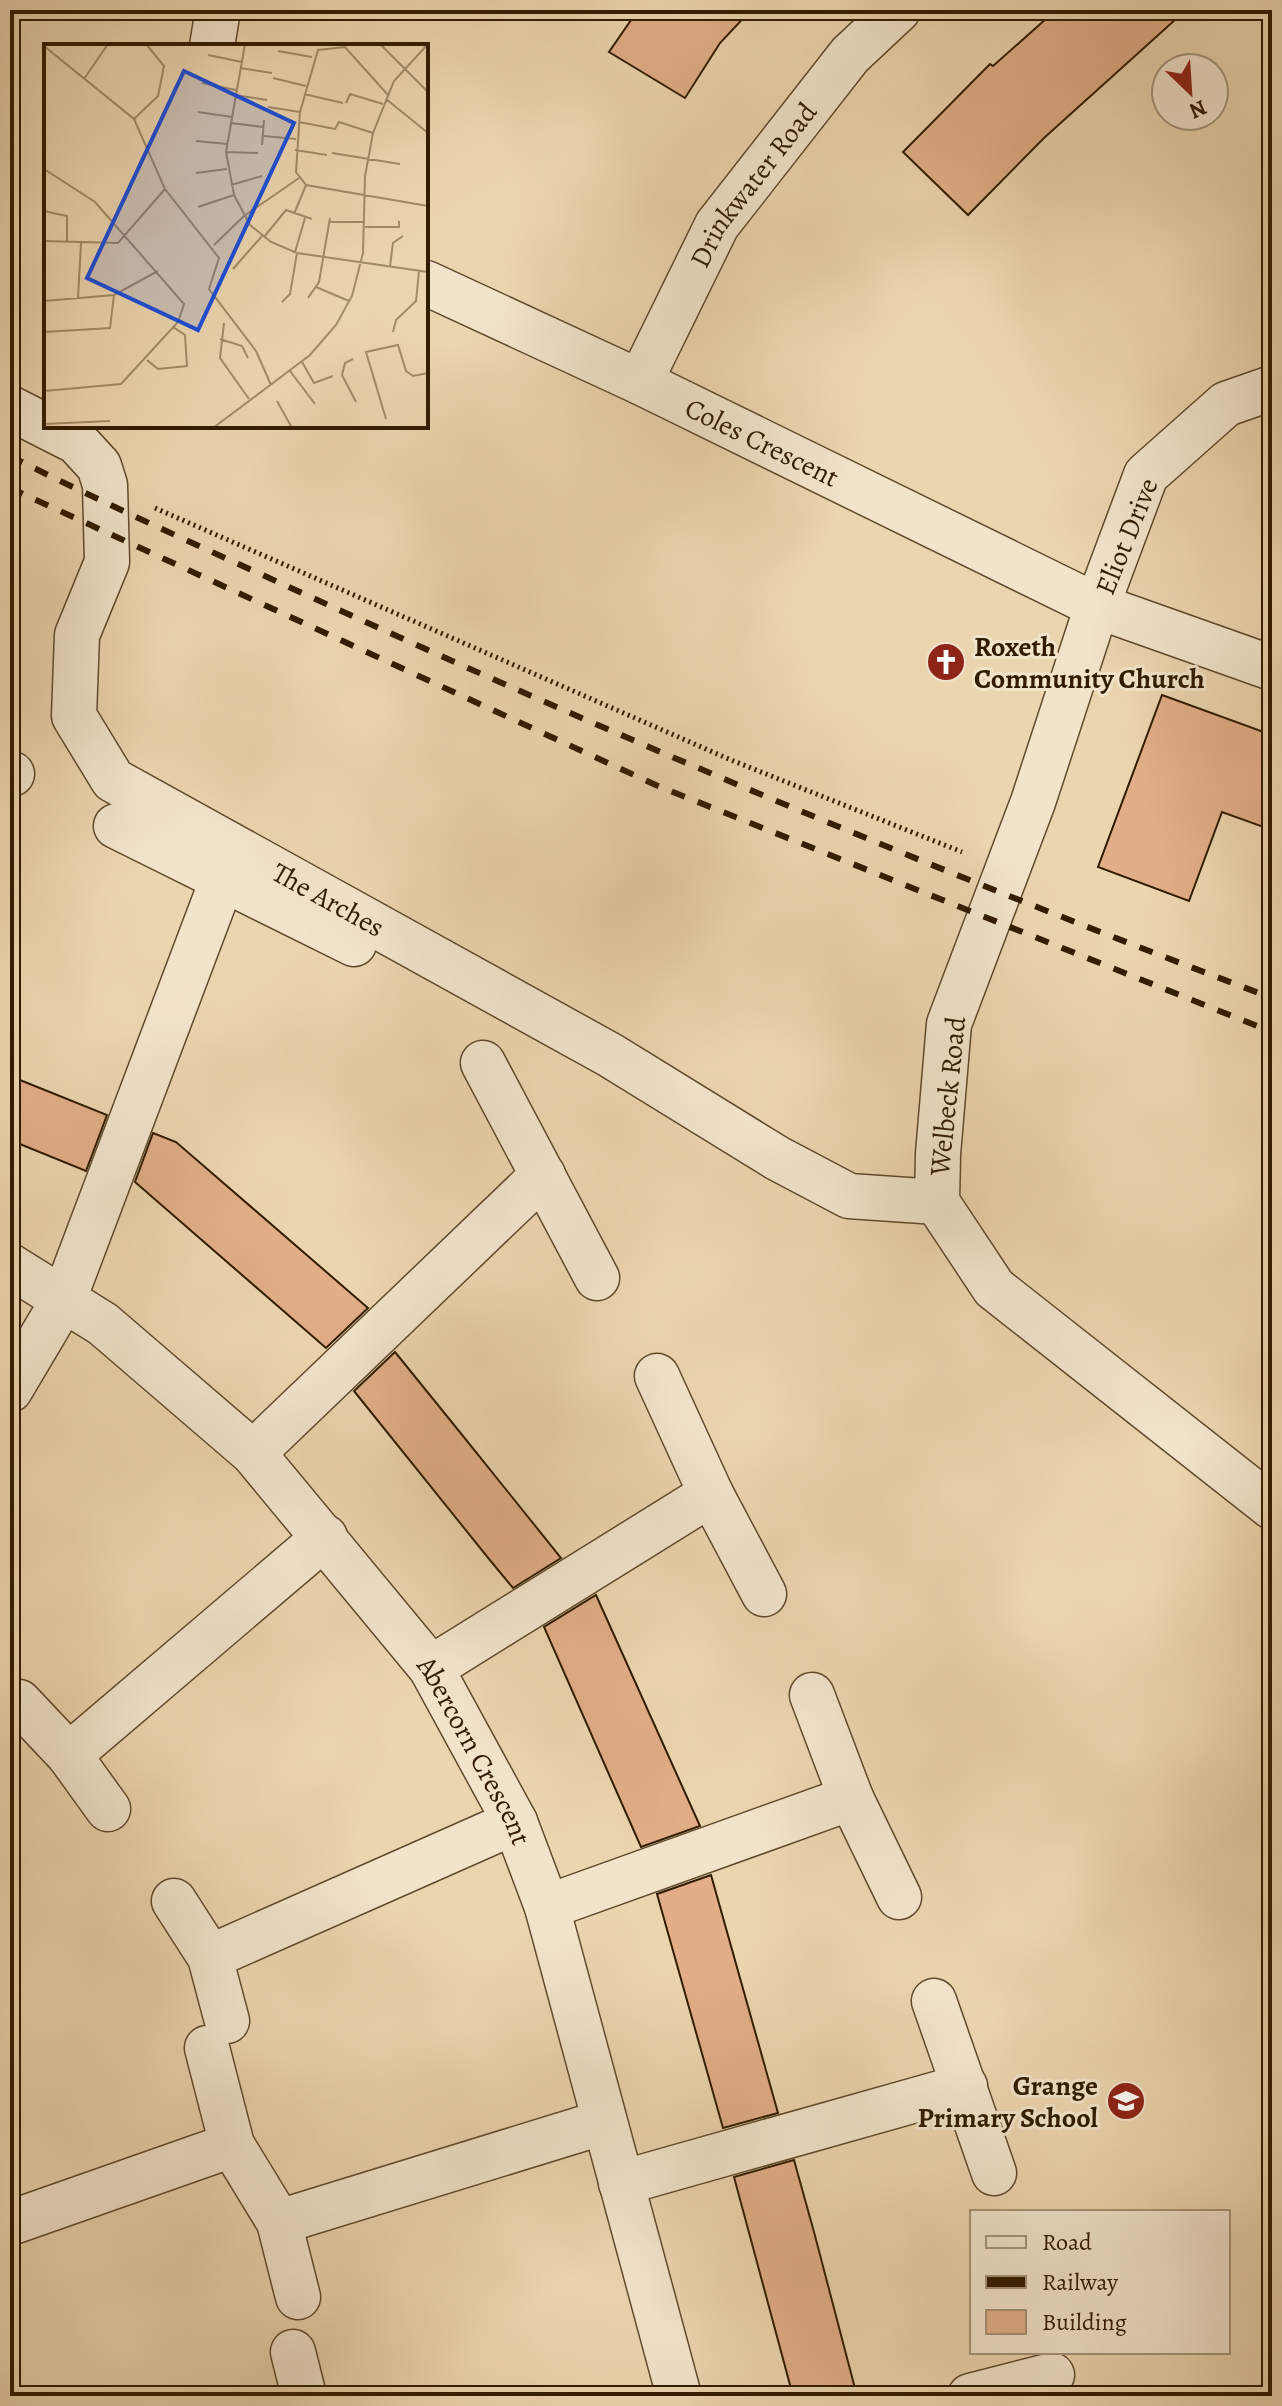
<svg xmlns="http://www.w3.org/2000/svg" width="1282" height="2406" font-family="Alegreya,serif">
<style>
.building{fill:#e1ae87;stroke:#311c00;stroke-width:2}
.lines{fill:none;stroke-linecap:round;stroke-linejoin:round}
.minor-casing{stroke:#604a2c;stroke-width:47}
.path{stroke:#311c00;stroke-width:5;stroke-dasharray:2 4;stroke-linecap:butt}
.minor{stroke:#f2e4cb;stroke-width:44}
.rail{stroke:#311c00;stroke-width:6;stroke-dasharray:14 14;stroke-linecap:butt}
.labels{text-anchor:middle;stroke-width:6;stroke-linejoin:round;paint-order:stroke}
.street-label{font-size:28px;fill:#311c00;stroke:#f2e4cb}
.poi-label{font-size:28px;font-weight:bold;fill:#311c00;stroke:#f2e4cb;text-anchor:start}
.inset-road{fill:none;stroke:#a18b69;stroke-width:2}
.view{fill:#1d4ed8;fill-opacity:0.15;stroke:#1d4ed8;stroke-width:4}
.inset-edge{fill:none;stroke:#311c00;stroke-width:4}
</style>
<rect width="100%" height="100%" fill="#ebd5af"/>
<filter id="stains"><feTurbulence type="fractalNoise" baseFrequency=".0025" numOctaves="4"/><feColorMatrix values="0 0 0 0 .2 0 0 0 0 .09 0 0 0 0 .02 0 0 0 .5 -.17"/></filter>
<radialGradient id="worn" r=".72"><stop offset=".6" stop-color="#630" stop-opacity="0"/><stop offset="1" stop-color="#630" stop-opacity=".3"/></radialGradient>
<!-- building -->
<path class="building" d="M638,10H751L720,43L685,98L609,52Z
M1056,10H1186L1044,138L968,215L903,152L990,64L993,66Z
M1162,695L1272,735V830L1222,812L1189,901L1098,867Z
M10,1076L107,1115L86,1171L10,1140Z
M153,1133L176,1142L368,1308L326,1348L135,1182Z
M395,1352L463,1436L561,1558L513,1588L489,1559L354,1391Z
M596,1595L700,1826L641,1847L544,1627Z
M711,1875L778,2113L723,2128L657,1894Z
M794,2160L814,2232L857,2396H793L765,2292L734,2177Z"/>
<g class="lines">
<defs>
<g id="minor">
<path d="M212,46L218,10"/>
<path id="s1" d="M426,283L640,382L1097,606L1272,668"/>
<path id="s2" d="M640,382L717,225L850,55L898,10"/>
<path d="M1272,388L1226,404L1146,475L1097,606L1033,802L949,1024L938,1154L937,1202L994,1288L1272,1507"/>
<path id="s3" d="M10,408L77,442L99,466L105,485L107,562L77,635L74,716L113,780L610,1055L777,1158L849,1196L937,1202"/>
<path d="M10,773L12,774"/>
<path d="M116,826L354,944"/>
<path d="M483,1063L597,1278"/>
<path id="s4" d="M10,1266L103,1324L253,1453L431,1668L515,1822L547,1907L679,2396"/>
<path d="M657,1376L711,1494L764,1594"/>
<path d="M10,1390L64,1299L223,878"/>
<path d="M253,1453L543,1175"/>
<path d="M431,1668L711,1494"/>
<path d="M812,1695L851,1798L899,1897"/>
<path d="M19,1702L69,1755L108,1809"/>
<path d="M69,1755L325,1537"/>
<path d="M174,1901L210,1957L227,2021"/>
<path d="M547,1907L851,1798"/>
<path d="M210,1957L515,1822"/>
<path d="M934,2001L994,2173"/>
<path d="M207,2048L232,2145L279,2222L298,2297"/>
<path d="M621,2183L965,2086"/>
<path d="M279,2222L604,2122"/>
<path d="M10,2223L232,2145"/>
<path d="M293,2352L304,2396"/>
<path d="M970,2396L1052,2375"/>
</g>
</defs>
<!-- minor casing -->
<use href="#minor" class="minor-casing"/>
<!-- path -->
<path class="path" d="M155,508L731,760L962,852"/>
<!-- minor -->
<use href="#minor" class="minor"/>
<!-- rail -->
<path class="rail" d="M10,456C121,512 235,562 348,614C651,752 960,880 1272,998
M10,488L658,786L1272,1032"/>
</g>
<!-- icons -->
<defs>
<symbol id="church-disc" viewBox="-11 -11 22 22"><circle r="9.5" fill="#8f2418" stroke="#f2e4cb"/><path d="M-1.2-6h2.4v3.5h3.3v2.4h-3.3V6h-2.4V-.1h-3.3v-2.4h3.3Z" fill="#fff"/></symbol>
<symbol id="school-disc" viewBox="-11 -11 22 22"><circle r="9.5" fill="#8f2418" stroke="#f2e4cb"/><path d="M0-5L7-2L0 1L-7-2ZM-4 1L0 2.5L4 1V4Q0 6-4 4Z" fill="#fff"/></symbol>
</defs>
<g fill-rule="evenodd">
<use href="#church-disc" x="924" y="640" width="44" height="44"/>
<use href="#school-disc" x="1104" y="2079" width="44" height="44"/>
</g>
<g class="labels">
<!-- street labels -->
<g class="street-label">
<text dy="10" stroke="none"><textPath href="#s2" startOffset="228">Drinkwater Road</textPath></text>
<text dy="10" stroke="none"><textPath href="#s1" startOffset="372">Coles Crescent</textPath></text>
<text transform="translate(1126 536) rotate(-68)" y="10">Eliot Drive</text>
<text dy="10" stroke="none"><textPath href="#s3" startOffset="686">The Arches</textPath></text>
<text transform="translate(947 1096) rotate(-84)" y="10">Welbeck Road</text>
<text dy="10" stroke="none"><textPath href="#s4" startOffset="680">Abercorn Crescent</textPath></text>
</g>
<!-- poi labels -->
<g class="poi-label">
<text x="974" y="656">Roxeth<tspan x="974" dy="32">Community Church</tspan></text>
<text x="1098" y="2095" text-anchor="end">Grange<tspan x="1098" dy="32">Primary School</tspan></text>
</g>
</g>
<!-- overview -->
<g transform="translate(44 44)">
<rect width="384" height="384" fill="#ebd5af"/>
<path class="inset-road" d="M201,0L182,108L190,151L206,181L227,198L253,209L384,228M336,0L384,48M0,2L90,75L121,145L74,199L0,197M234,7L268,13M164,11L198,18M196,24L228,29M229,34L262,42M40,35L64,0M158,39L192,46M260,50L299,59M191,51L223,56M344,51L301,3L274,6L256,68L252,128L262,141L384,162M342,55L384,89M302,59L306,50L339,60M224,63L256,68M154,68L188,73M90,75L114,52L120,22L102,0M255,78L291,85L295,78L329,89M187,79L219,83M220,92L252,95M152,97L183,100M218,101L220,76M251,106L283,111M182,108L214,109M288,109L356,120M0,125L51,158L140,260L134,278L77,340L0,347M152,129L183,125M187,141L218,132M121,145L175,214L165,245L212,307L227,341M154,163L190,151M0,167L23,172V198M250,170L262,141M286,178H321M321,183H355V177M220,193L242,166L268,175M170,201L200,172L255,134M251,208L261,174M346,222L349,199L359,192M189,225L218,192M272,243L305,257M34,254L37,199M264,254L275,238L286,174M0,257L70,251L114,227M238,258L246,250L253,209M180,279L176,314L205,355M0,288L66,284L70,251M349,288L352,276L372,257L375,227M176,295L198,302L204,314M309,315L301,319L298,331L312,358M103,316L114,325L143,322L141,291L129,283M258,318L270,339L289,332M246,327L271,360M233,357L248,384M342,375L322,308L354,301L362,327L369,332L384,329M0,380L66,377M169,384L266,311L292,281L308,252L319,209L321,132L329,89L350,37L384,0"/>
<path class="view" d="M140,27L250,79L154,286L43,234Z"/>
<rect width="384" height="384" class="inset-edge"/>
</g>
<!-- margin -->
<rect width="1282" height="2406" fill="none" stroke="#ebd5af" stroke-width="40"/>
<rect x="12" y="12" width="1258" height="2382" fill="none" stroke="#311c00" stroke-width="4"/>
<rect x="20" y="20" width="1242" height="2366" fill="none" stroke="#311c00" stroke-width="2"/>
<!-- legend -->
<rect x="970" y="2210" width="260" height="144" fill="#f2e4cb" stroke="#a5947a" stroke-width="2"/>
<rect x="986" y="2236" width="40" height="12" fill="#f2e4cb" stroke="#a5947a" stroke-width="2"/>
<text x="1042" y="2250" font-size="24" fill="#311c00">Road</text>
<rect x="986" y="2276" width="40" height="12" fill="#311c00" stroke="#a5947a" stroke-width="2"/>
<text x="1042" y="2290" font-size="24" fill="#311c00">Railway</text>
<rect x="986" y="2310" width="40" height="24" fill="#e1ae87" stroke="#a5947a" stroke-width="2"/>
<text x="1042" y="2330" font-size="24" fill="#311c00">Building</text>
<!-- north arrow -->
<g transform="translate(1190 92) rotate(155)"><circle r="38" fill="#f2e4cb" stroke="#a5947a" stroke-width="2"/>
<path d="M0-6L14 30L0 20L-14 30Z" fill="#8f2418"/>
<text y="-12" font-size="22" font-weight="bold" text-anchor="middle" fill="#311c00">N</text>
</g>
<rect width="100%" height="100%" filter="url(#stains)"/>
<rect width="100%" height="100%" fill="url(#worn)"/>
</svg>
